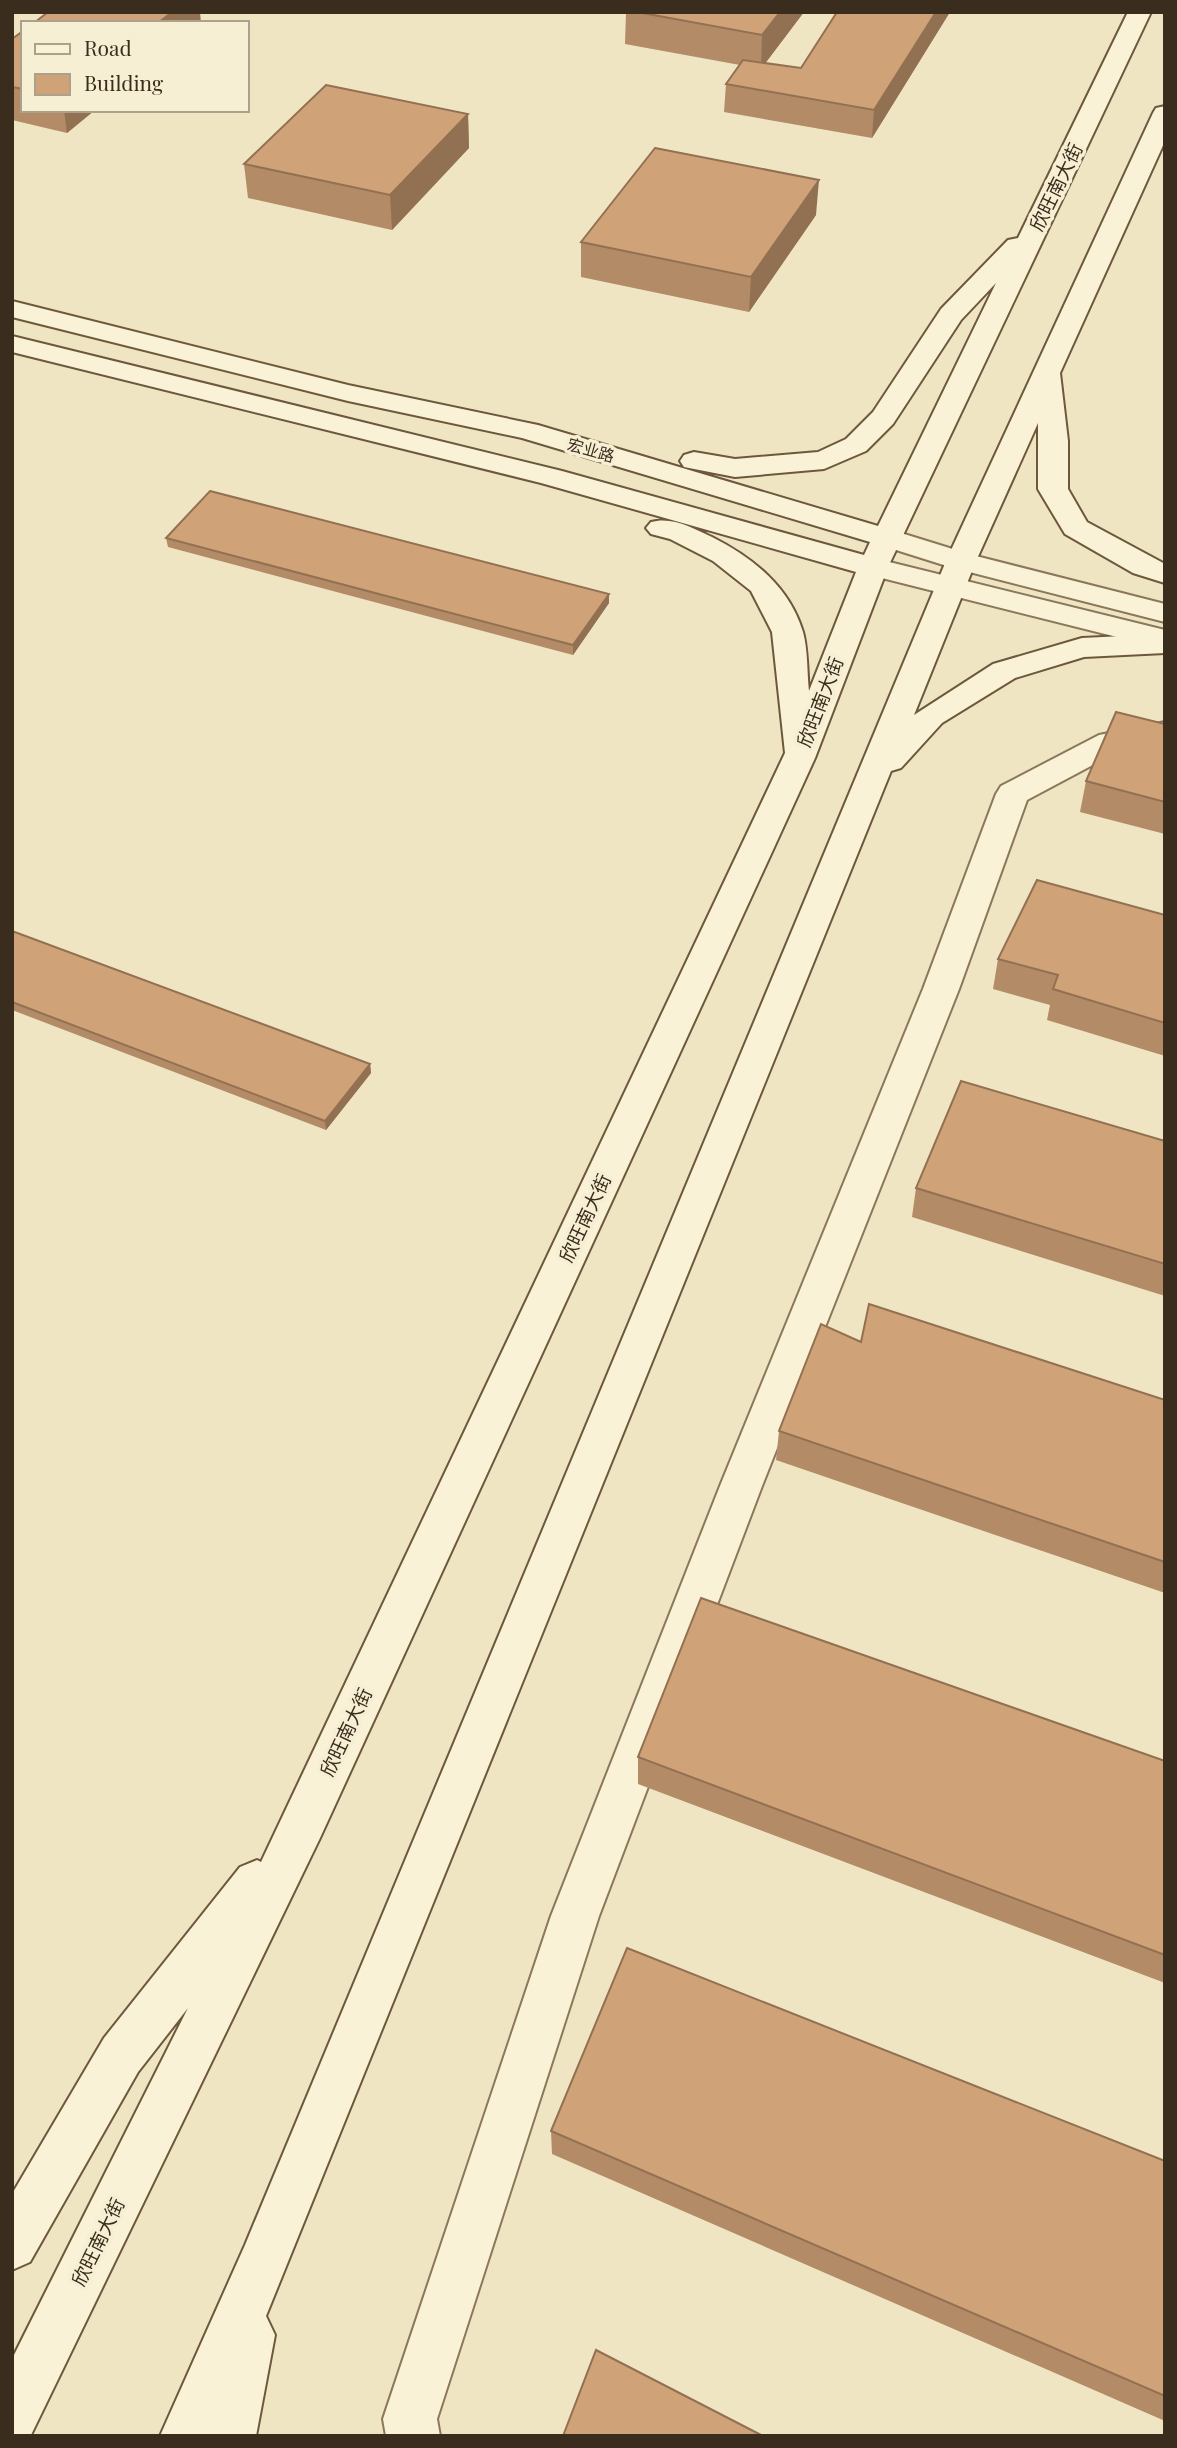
<svg xmlns="http://www.w3.org/2000/svg" width="1177" height="2448" font-family="'Playfair Display','Noto Sans SC',serif">
<style>
.lines{fill:none;stroke-linecap:round;stroke-linejoin:round}
.street-casing{stroke:#8b7759;stroke-width:4}
.secondary-casing{stroke:#6d583c;stroke-width:4}
.street{fill:#faf2d7;fill-rule:evenodd}
.secondary{fill:#faf2d7;fill-rule:evenodd}
.wall{fill:#b38b66}
.shaded-wall{fill:#927153}
.building{fill:#d0a277;stroke:#927153;stroke-width:2}
.labels{text-anchor:middle;stroke-width:7;stroke-linejoin:round;paint-order:stroke}
.far-street-label{font-size:16px;fill:#3b2d1e;stroke:#f7efd3}
.street-label{font-size:19px;fill:#3b2d1e;stroke:#f7efd3}
</style>
<rect width="100%" height="100%" fill="#f0e5c3"/>
<g class="lines">
<defs>
<path id="street" d="M888,529L972,555L1165,604V622L950,567L877,544L873,538L877,532Z
M873,558L1165,630V649L862,573L858,567L862,561Z
M1165,722V742L1119,751L1027,800L959,989L762,1486L599,1916L437,2419L440,2436H386L383,2419L551,1916L720,1486L923,989L996,794L1001,786L1099,735Z"/>
<path id="secondary" d="M1128,12H1151L888,567L815,758L320,1838L31,2435L12,2436V2359L188,2008L138,2072L30,2262L12,2270V2194L104,2038L240,1867L257,1860L261,1862L785,753L772,632L751,591L713,561L670,539L651,534L646,528L651,522C672,516 693,528 712,537C753,558 789,586 803,632C808,650 807,673 809,691L856,572L541,483L12,352V336L562,471L864,555L870,542L522,438L348,401L12,317V301L348,385L538,425L878,526L996,283L961,320L893,424L866,451L824,469L735,477L684,467L680,461L684,455L694,452L735,459L818,452L846,439L873,412L941,309L1008,240L1018,238Z
M1165,106V141L1060,373L1068,441V489L1087,522L1165,564V583L1133,573L1065,534L1038,489V423L976,561L914,715L993,664L1082,638L1165,634V653L1084,657L1015,678L942,723L901,768L891,771L266,2316L275,2335L256,2436H160L245,2245L946,561L1153,113L1156,108Z"/>
</defs>
<!-- street casing -->
<use href="#street" class="street-casing"/>
<!-- secondary casing -->
<use href="#secondary" class="secondary-casing"/>
<!-- street -->
<use href="#street" class="street"/>
<!-- secondary -->
<use href="#secondary" class="secondary"/>
</g>
<!-- wall -->
<path class="wall" d="M626,12H804L765,63L801,68L837,12H950L872,138L724,112L726,84L740,65L625,44Z
M23,31V110H95L67,133L12,120V39Z
M468,114L469,148L392,230L248,198L244,164Z
M816,215L749,312L581,277V242Z
M166,538L609,594V603L573,655L168,547Z
M1165,724V834L1080,812L1086,781Z
M1165,915V1056L1047,1020L1050,1005L993,989L998,959Z
M12,931L370,1064L371,1073L326,1130L12,1010Z
M1165,1141V1296L912,1217L916,1188Z
M861,1342L1165,1400V1593L776,1460L779,1431Z
M638,1757L1165,1761V1983L638,1784Z
M551,2131L1165,2161V2421L552,2154Z"/>
<!-- shaded-wall -->
<path class="shaded-wall" d="M172,12H200L201,23H158Z
M780,12H804L761,69L762,35Z
M936,12H950L872,138L874,110Z
M64,110H95L67,133Z
M468,114L469,148L392,230L390,195Z
M819,180L816,215L749,312L751,277Z
M609,594V603L573,655V645Z
M370,1064L371,1073L326,1130L325,1121Z"/>
<!-- building -->
<path class="building" d="M48,12H172L158,23H34Z
M637,12H780L762,35Z
M837,12H936L874,110L726,84L743,60L801,68Z
M23,31V89L12,87V39Z
M326,85L468,114L390,195L244,164Z
M655,148L819,180L751,277L581,242Z
M210,491L609,594L573,645L166,538Z
M1116,712L1165,724V802L1086,781Z
M1037,880L1165,915V1023L1053,989L1058,975L998,959Z
M12,931L370,1064L325,1121L12,1002Z
M961,1081L1165,1141V1264L916,1188Z
M869,1304L1165,1400V1562L779,1431L821,1324L861,1342Z
M701,1598L1165,1761V1955L638,1757Z
M627,1948L1165,2161V2396L551,2131Z
M596,2350L763,2436H563Z"/>
<g class="labels">
<!-- far-street labels -->
<g class="far-street-label">
<text transform="translate(591 450) rotate(16)" y="6">宏业路</text>
</g>
<!-- street labels -->
<g class="street-label">
<text transform="translate(1056 187) rotate(-64)" y="7">欣旺南大街</text>
<text transform="translate(820 702) rotate(-69)" y="7">欣旺南大街</text>
<text transform="translate(585 1218) rotate(-65)" y="7">欣旺南大街</text>
<text transform="translate(346 1732) rotate(-65)" y="7">欣旺南大街</text>
<text transform="translate(98 2242) rotate(-64)" y="7">欣旺南大街</text>
</g>
</g>
<!-- border -->
<rect width="1177" height="2448" fill="none" stroke="#3b2d1e" stroke-width="28"/>
<!-- legend -->
<rect x="21" y="21" width="228" height="91" fill="#f7efd3" stroke="#aca18b" stroke-width="2"/>
<rect x="35" y="44" width="35" height="10" fill="#faf2d7" stroke="#aca18b" stroke-width="2"/>
<text x="84" y="56" font-size="21" fill="#3b2d1e">Road</text>
<rect x="35" y="74" width="35" height="21" fill="#d0a277" stroke="#aca18b" stroke-width="2"/>
<text x="84" y="91" font-size="21" fill="#3b2d1e">Building</text>
</svg>
